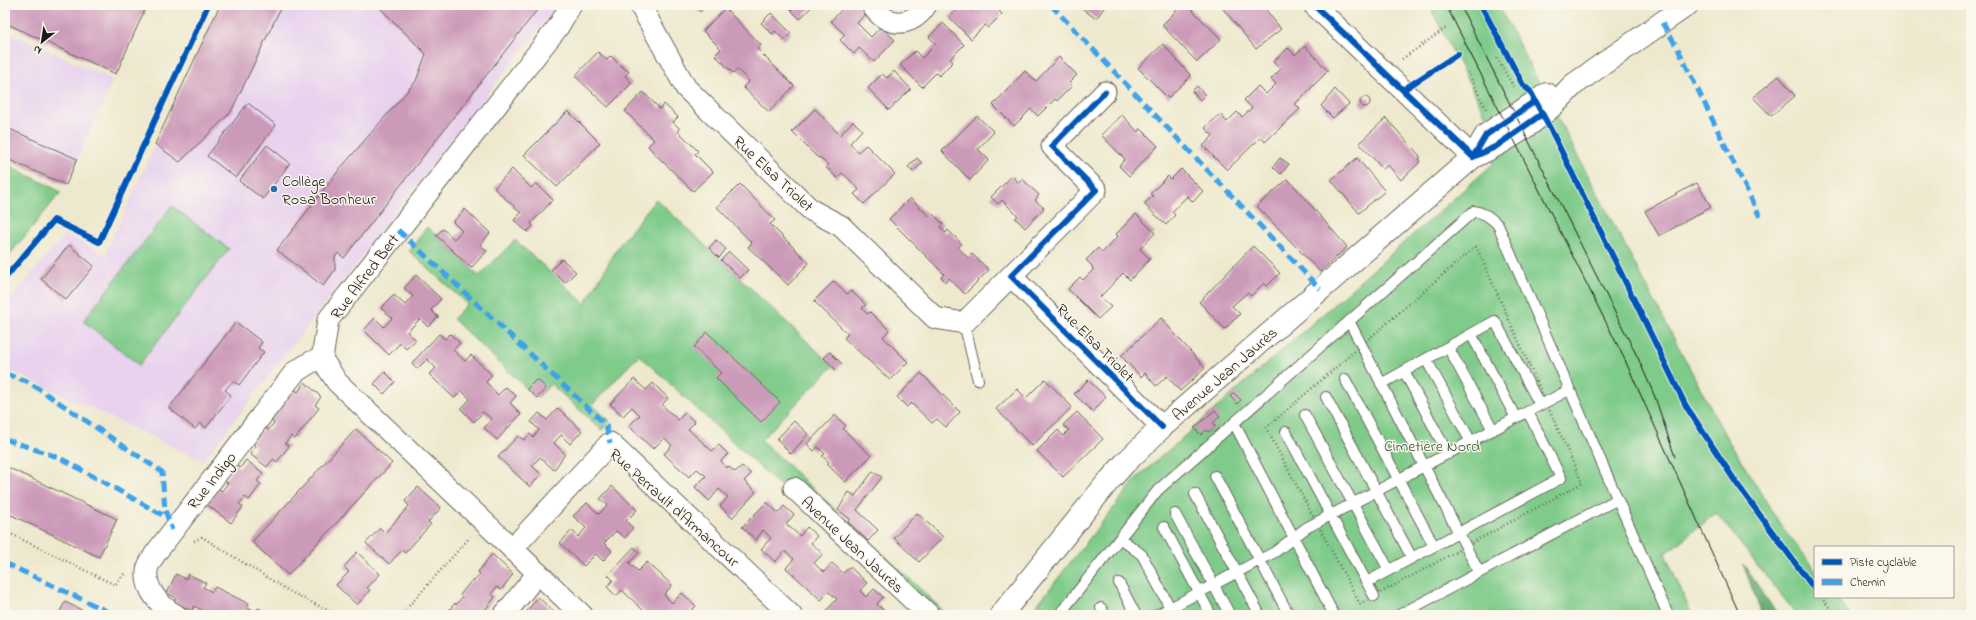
<svg xmlns="http://www.w3.org/2000/svg" width="1976" height="620" font-family="'Indie Flower',sans-serif">
<style>
.built{fill:#e8d2ee}
.green{fill:#7fcb8a;stroke:#4e7453}
.forest{fill:#67af76;stroke:#426649}
.building{fill:#cc9ab9}
.lines{fill:none;stroke-linecap:round;stroke-linejoin:round}
.lane-casing{stroke:#66645a;stroke-width:12}
.street-casing{stroke:#66645a;stroke-width:23}
.secondary-casing{stroke:#66645a;stroke-width:24}
.path{stroke:#66645a;stroke-width:2.5;stroke-dasharray:1 3;stroke-linecap:butt}
.lane{stroke:#fff;stroke-width:10}
.street{stroke:#fff;stroke-width:21}
.secondary{stroke:#fff;stroke-width:22}
.tram{stroke:#1c1c1c;stroke-width:1}
.quiet{stroke:#3da2ea;stroke-width:5;stroke-dasharray:10 5;stroke-linecap:butt}
.cycleway-casing{stroke:#fbf7ec;stroke-width:8}
.cycleway{stroke:#0057b8;stroke-width:6}
.poi-dot{fill:#1f6fb2;stroke:#fbf7ec;stroke-width:1.5}
.labels{text-anchor:middle;stroke-width:3;stroke-linejoin:round;paint-order:stroke}
.street-label{font-size:16px;fill:#1c1c1c;stroke:#fbf7ec}
.poi-label{font-size:16px;fill:#1c1c1c;stroke:#fbf7ec;text-anchor:start}
.park-label{font-size:16px;fill:#3f5942;stroke:#fbf7ec}
</style>
<rect width="100%" height="100%" fill="#fbf7ec"/>
<filter id="ink" filterUnits="userSpaceOnUse"><feTurbulence type="fractalNoise" baseFrequency=".025" numOctaves="2"/><feDisplacementMap in="SourceGraphic" scale="8" xChannelSelector="R" yChannelSelector="G"/><feConvolveMatrix kernelMatrix="1 2 1 2 8 2 1 2 1" color-interpolation-filters="sRGB"/></filter>
<filter id="wash" filterUnits="userSpaceOnUse"><feTurbulence type="fractalNoise" baseFrequency=".012" numOctaves="4" result="noise"/><feDisplacementMap in="SourceGraphic" scale="16" xChannelSelector="R" yChannelSelector="G"/><feGaussianBlur stdDeviation="0.9" result="paint"/><feColorMatrix in="noise" values="0 0 0 0 0 0 0 0 0 0 0 0 0 0 0 0 0 1.4 0 .05"/><feComposite in="paint" operator="in"/></filter>
<g filter="url(#wash)">
<rect width="100%" height="100%" fill="#eee9ce"/>
<!-- built -->
<path class="built" d="M220,5H557L203,461L5,368V306L65,234L105,254Z
M5,31L113,80L66,185L5,158Z"/>
<!-- green -->
<path class="green" d="M1429,5H1498L1725,435L1780,524L1815,570V597H1836L1851,615H1797L1716,513L1665,554L1692,615H1029L1137,478L1493,164L1488,120Z
M5,163L61,192L5,260Z
M656,199L833,366L761,440L948,615H920L639,355L592,405L610,421L602,430L551,384L537,398L453,319L467,304L409,251L427,227L479,276L515,240L585,304L618,247Z
M172,206L229,249L139,365L83,321Z"/>
<!-- forest -->
<path class="forest" d="M1743,564L1778,615H1762Z"/>
<g id="blocks">
<!-- building -->
<path class="building" d="M5,5H147L116,74L5,23Z
M220,5H282L231,112L180,162L155,144Z
M377,5H541L344,258L338,253L335,257V270L323,286L277,250L339,170L416,81L426,54Z
M693,5H706L700,12Z
M786,5H813L800,19Z
M846,5H859L866,13L857,23L871,37L881,27L895,40L874,62L859,48L854,54L840,40L845,35L831,21Z
M962,5H966L971,11L977,5H1005L999,11L1002,14L988,28L985,25L971,39L949,17Z
M1078,5H1106L1096,19Z
M1182,5H1187L1221,39L1197,62L1162,25Z
M1220,5H1262L1281,29L1256,49Z
M725,8L761,45L757,49L794,86L769,112L743,87L749,81L737,69L733,73L715,55L721,49L703,31Z
M771,13L791,33L784,40L775,31L772,34L761,23Z
M943,23L964,45L950,59L953,62L939,76L936,73L922,87L900,65L915,51L922,58L936,44L929,37Z
M1163,44L1191,76L1168,98L1138,68Z
M1305,46L1328,71L1295,104L1300,109L1265,142L1261,137L1227,170L1203,146L1213,136L1205,128L1220,114L1227,122L1237,112L1242,117L1252,108L1244,100L1258,86L1266,94L1276,84L1271,79L1281,69L1273,62L1288,48L1295,55Z
M598,52L607,60L611,56L619,64L629,72L625,76L632,83L608,107L575,76Z
M1059,57L1077,75L1069,83L1072,86L1057,101L1055,99L1038,116L1031,109L1014,126L993,105L1025,71L1036,81Z
M894,71L911,89L889,110L868,88L882,74L887,78Z
M1779,76L1795,96L1771,116L1753,97Z
M1197,86L1205,95L1200,100L1192,91Z
M1335,89L1349,104L1333,118L1321,106Z
M643,92L660,109L664,104L678,117L673,122L680,129L678,131L698,151L695,154L713,172L693,191L655,154L648,146L654,140L625,111Z
M1360 102a5 5 0 1 1 10 0a5 5 0 1 1-10 0Z
M248,103L276,125L236,178L207,156Z
M815,109L840,135L853,121L862,130L850,143L858,152L866,145L895,174L864,204L854,194L859,190L851,181L842,173L837,178L826,167L828,165L819,157L818,158L792,132Z
M568,111L600,143L557,187L524,155Z
M1122,115L1138,132L1140,128L1158,146L1129,176L1119,166L1125,159L1101,135Z
M977,116L994,132L978,149L989,160L970,180L942,151Z
M1386,118L1420,156L1419,163L1401,180L1388,165L1383,169L1359,143Z
M5,127L77,159L66,185L5,158Z
M267,145L290,163L263,199L239,181Z
M917,158L922,163L913,172L908,167Z
M1280,158L1289,164L1281,174L1273,167Z
M1357,158L1385,191L1359,213L1331,180Z
M512,169L531,188L536,183L553,200L531,223L533,226L527,232L514,220L521,213L494,188Z
M1181,169L1203,191L1193,202L1187,196L1172,212L1175,215L1166,225L1144,204L1153,196L1150,194L1168,176L1171,179Z
M1012,176L1019,183L1022,179L1039,195L1035,200L1044,208L1025,228L1015,218L1018,216L1002,200L998,204L991,197Z
M1288,179L1347,247L1320,272L1257,206Z
M1697,183L1711,207L1659,236L1645,211Z
M740,184L775,220L770,224L809,263L788,285L748,247L752,243L717,207Z
M910,198L930,217L933,214L943,224L940,227L946,233L948,230L962,244L958,247L968,258L972,254L989,270L965,294L949,278L946,282L941,277L944,274L889,219Z
M465,209L490,233L480,245L487,251L471,268L436,235L443,229L454,239L462,231L453,222Z
M1136,214L1155,233L1140,249L1150,259L1130,280L1123,273L1100,297L1111,307L1098,319L1068,289L1080,277L1083,280L1093,270L1092,266L1086,260L1098,248L1102,253L1118,236L1116,234Z
M716,240L726,249L719,258L709,248Z
M69,245L94,266L66,300L41,279Z
M1253,246L1280,273L1267,286L1264,283L1251,296L1247,293L1232,306L1240,314L1225,329L1199,302Z
M729,252L748,270L740,278L721,260Z
M562,259L576,272L565,283L551,270Z
M416,275L441,299L431,310L438,317L428,327L420,319L407,332L416,340L406,349L400,343L389,355L364,330L375,318L384,327L392,318L381,308L394,295L405,305L413,296L404,288Z
M834,281L847,294L851,291L866,305L862,308L867,314L870,312L889,330L883,337L908,362L890,380L844,338L848,334L814,301Z
M1161,318L1205,368L1180,391L1167,376L1156,386L1145,373L1141,377L1121,356Z
M236,322L262,342L258,348L264,352L239,385L233,381L225,390L231,395L206,428L200,423L195,429L169,408Z
M707,332L780,402L761,422L716,378L721,373L694,347Z
M439,334L445,339L450,334L460,343L453,350L465,361L471,355L492,375L486,382L498,395L506,387L516,396L510,403L521,414L497,440L484,428L492,419L483,412L474,422L461,409L470,399L462,391L454,398L429,374L436,368L427,359L417,369L412,363Z
M830,352L842,364L836,370L824,358Z
M385,372L395,382L384,394L374,384Z
M921,373L960,412L946,427L937,419L932,423L911,403L907,407L897,397Z
M537,379L546,388L537,398L527,389Z
M634,379L646,390L653,383L668,398L662,405L678,420L685,413L695,422L688,429L712,451L719,445L728,454L721,461L727,468L728,466L735,472L742,466L751,474L744,481L756,492L732,518L720,506L728,497L719,489L709,501L695,487L706,476L697,469L689,477L664,454L672,445L664,438L653,449L629,426L640,415L632,407L623,416L610,404Z
M1045,379L1072,407L1032,446L996,409L1017,389L1026,398Z
M1088,380L1106,397L1093,412L1074,394Z
M305,382L321,397L315,405L319,408L295,439L291,436L285,443L289,446L277,462L273,459L267,467L250,454L256,446L252,443L264,427L268,430L274,423L271,419L294,389L298,392Z
M1234,393L1241,400L1237,404L1230,396Z
M558,408L582,431L570,444L561,435L554,443L565,454L554,470L540,457L532,466L541,474L530,487L498,457L518,436L524,440L530,434L533,437L539,430L531,422L539,413L547,420Z
M1215,410L1220,416L1213,423L1216,426L1209,432L1206,430L1201,435L1194,428Z
M1077,412L1103,439L1063,477L1037,451L1058,430L1063,436L1069,430L1063,425Z
M835,415L846,426L843,429L871,456L845,482L827,464L829,462L822,456L825,454L818,447L814,451L807,444Z
M794,421L808,434L791,454L777,439Z
M356,429L392,463L288,575L252,542Z
M246,460L263,473L257,481L261,484L249,500L245,497L239,504L243,507L231,523L206,504L218,488L222,491L228,483L224,481L236,465L240,468Z
M5,466L117,519L99,557L5,512Z
M873,471L882,477L857,510L878,530L868,541L848,522L850,519L838,510L849,492L855,496Z
M612,486L637,510L626,521L633,528L625,538L616,531L604,543L612,551L603,561L596,554L584,566L560,543L572,530L578,537L586,528L573,516L587,503L599,514L608,505L600,499Z
M418,487L441,508L428,522L431,524L405,553L402,550L389,564L366,543L380,528L385,533L409,506L405,501Z
M767,502L778,513L784,506L794,515L786,524L800,536L807,527L817,536L811,543L823,554L814,563L820,569L824,572L832,563L843,573L850,567L867,583L860,591L866,597L874,589L883,597L877,604L888,615H854L851,613L849,615H832L827,610L837,599L829,592L821,600L786,568L794,559L785,551L775,562L768,555L761,549L771,538L763,530L756,540L742,527Z
M917,513L943,537L919,562L894,538Z
M634,547L639,553L629,563L638,571L647,562L672,585L664,595L672,603L682,593L696,606L687,615H642L645,612L622,590L616,596L607,587L613,580L608,575Z
M357,552L380,574L367,588L370,590L357,605L336,585L349,572L344,567Z
M492,554L513,574L501,590L497,587L491,594L495,597L483,613L479,610L475,615H445L455,603L456,605L462,597L460,595L472,580L474,581L480,574L478,572Z
M176,574L186,579L188,574L206,583L203,587L212,592L215,587L249,604L247,608L256,612L258,608L273,615H201L203,611L194,606L192,611L174,602L176,598L167,593Z
M538,597L557,615H524Z
M65,602L92,615H58Z"/>
</g>
</g>
<g filter="url(#ink)">
<use href="#blocks" fill-opacity="0" stroke="#66645a" stroke-width="1"/>
<g class="lines">
<defs>
<path id="lane" d="M1349,321L1479,572
M964,323L978,380
M1471,334L1516,418
M1448,347L1493,430
M1426,359L1471,442
M1404,371L1448,454
M1345,379L1434,546
M1381,384L1495,321L1540,405
M1326,397L1412,558
M1305,415L1389,570
M1234,423L1334,615
M1286,432L1374,596
M1215,476L1289,615
M1195,494L1260,615
M1175,514L1230,615
M1164,527L1211,615
M1120,538L1142,555L1174,615
M1367,582L1561,478L1528,412
M1119,583L1136,615
M1101,608L1105,615
M1059,615L1158,490L1474,211C1485,213 1490,217 1498,225L1668,615
M1157,615L1275,552L1306,528L1569,390
M1399,615L1616,500"/>
<path id="street" d="M571,5L558,27L328,320L322,359L337,382L582,615
M640,5L686,88L811,210L841,226L935,318L964,323L1096,190L1052,146L1105,92
M872,5C886,28 912,28 926,5
M1314,5L1473,157
M1011,276L1162,427
M794,488L929,615
M512,549L610,443L791,615
M176,615C161,607 145,590 147,571C147,565 153,559 155,554L295,372L311,362L322,359
M504,615L538,573"/>
<path id="secondary" d="M1473,157L1486,135L1547,94
M1001,615L1107,483L1125,463L1162,427L1473,157C1510,140 1546,116 1573,85L1687,5"/>
</defs>
<!-- lane casing -->
<use href="#lane" class="lane-casing"/>
<!-- street casing -->
<use href="#street" class="street-casing"/>
<!-- secondary casing -->
<use href="#secondary" class="secondary-casing"/>
<!-- path -->
<path class="path" d="M1497,58L1515,89
M1402,59L1446,28
M1468,72L1486,109
M1553,134L1686,406L1737,484L1815,590
M1476,246L1582,483L1360,604L1266,428Z
M5,531L115,585L125,573
M194,541L202,537L289,591L337,615
M1821,597L1835,615
M401,615L470,537"/>
<!-- lane -->
<use href="#lane" class="lane"/>
<!-- street -->
<use href="#street" class="street"/>
<!-- secondary -->
<use href="#secondary" class="secondary"/>
<!-- tram -->
<path class="tram" d="M1446,5L1624,358L1740,615
M1460,5L1638,358L1655,397L1675,457"/>
<!-- quiet -->
<path class="quiet" d="M1051,5L1320,289
M1662,23L1677,47L1760,217
M398,230L606,425L610,443
M5,374L27,381L162,472L165,510L172,530
M5,439L60,458L168,518
M5,563L115,615"/>
<defs>
<path id="cycleway" d="M1314,5L1473,157
M1481,5L1523,85L1530,91L1553,134L1686,406L1737,484L1815,590
M1403,90L1458,54
M1105,92L1052,146L1096,190L1011,276L1162,427
M1473,157L1486,135L1535,101
M1473,157L1495,147L1542,114
M5,278L54,220L99,242L208,5"/>
</defs>
<!-- cycleway casing -->
<use href="#cycleway" class="cycleway-casing"/>
<!-- cycleway -->
<use href="#cycleway" class="cycleway"/>
</g>
</g>
<!-- markers -->
<circle class="poi-dot" cx="274" cy="189" r="4"/>
<g class="labels">
<!-- street labels -->
<g class="street-label">
<text transform="translate(774 173) rotate(43)" y="6">Rue Elsa Triolet</text>
<text transform="translate(364 276) rotate(-53)" y="6">Rue Alfred Bert</text>
<text transform="translate(1096 342) rotate(45)" y="6">Rue Elsa Triolet</text>
<text transform="translate(1224 373) rotate(-41)" y="6">Avenue Jean Jaurès</text>
<text transform="translate(211 480) rotate(-52)" y="6">Rue Indigo</text>
<text transform="translate(675 507) rotate(42)" y="6">Rue Perrault d'Armancour</text>
<text transform="translate(853 544) rotate(43)" y="6">Avenue Jean Jaurès</text>
</g>
<!-- poi labels -->
<g class="poi-label">
<text x="282" y="186">Collège<tspan x="282" dy="18">Rosa Bonheur</tspan></text>
</g>
<!-- park labels -->
<g class="park-label">
<text x="1432" y="451">Cimetière Nord</text>
</g>
</g>
<!-- margin -->
<rect width="1976" height="620" fill="none" stroke="#fbf7ec" stroke-width="20"/>
<!-- legend -->
<rect x="1814" y="546" width="140" height="52" fill="#fbf7ec" stroke="#a29f99"/>
<rect x="1822" y="559" width="20" height="6" fill="#0057b8" stroke="#a29f99"/>
<text x="1850" y="566" font-size="12" fill="#1c1c1c">Piste cyclable</text>
<rect x="1822" y="579" width="20" height="6" fill="#3da2ea" stroke="#a29f99"/>
<text x="1850" y="586" font-size="12" fill="#1c1c1c">Chemin</text>
<!-- north arrow -->
<g transform="translate(42 42) rotate(210)" stroke="#fbf7ec" stroke-width="3" paint-order="stroke">
<path d="M0-3L7 15L0 10L-7 15Z" fill="#1c1c1c"/>
<text y="-6" font-size="11" font-weight="bold" text-anchor="middle" fill="#1c1c1c">N</text>
</g>
</svg>
